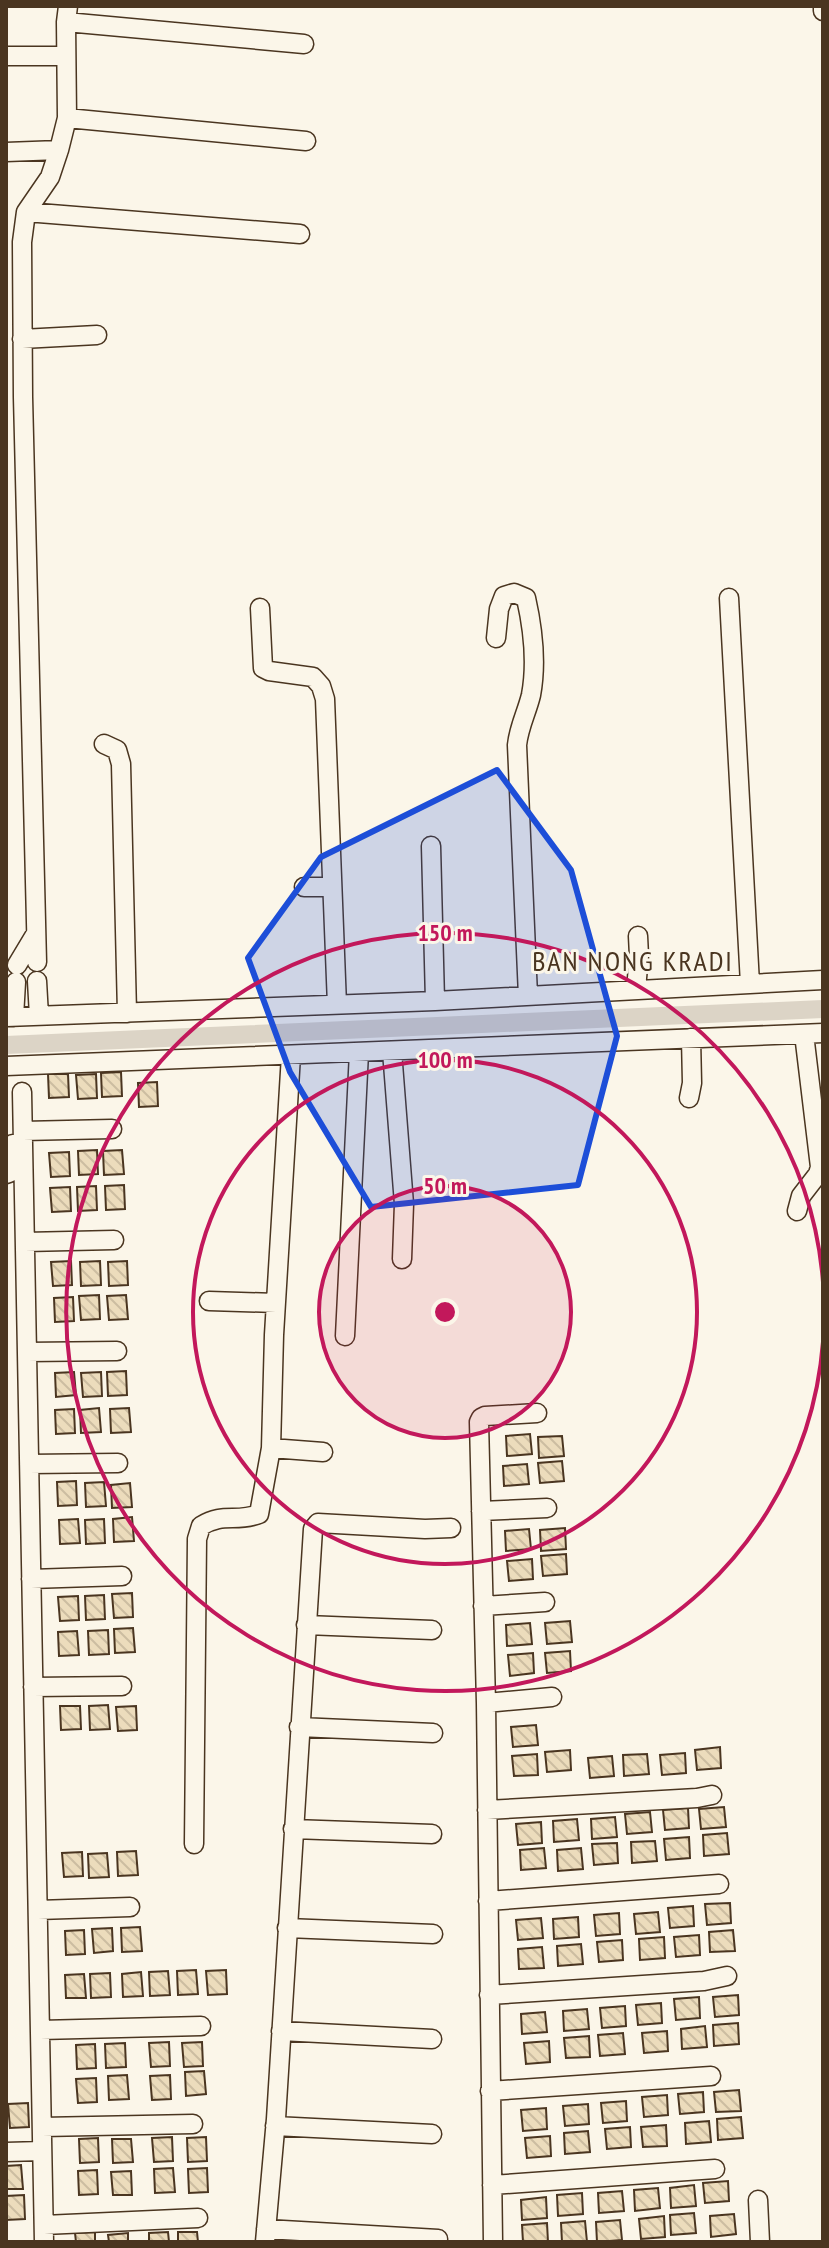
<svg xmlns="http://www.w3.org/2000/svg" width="829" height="2248" font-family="'PT Sans Narrow',sans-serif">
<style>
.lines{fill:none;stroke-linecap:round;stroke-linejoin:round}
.canal{stroke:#dcd4c6;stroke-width:18}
.building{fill:url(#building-back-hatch);stroke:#4a3520;stroke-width:2}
.minor-casing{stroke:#4a3520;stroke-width:21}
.minor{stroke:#fbf6e9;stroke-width:18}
.marked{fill:#1d4ed8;fill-opacity:0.2;stroke:#1d4ed8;stroke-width:6;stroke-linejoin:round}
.ring{fill:none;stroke:#c2185b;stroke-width:4}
.labels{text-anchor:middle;stroke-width:6;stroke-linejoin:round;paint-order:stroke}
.quarter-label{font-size:28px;letter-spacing:2px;fill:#4a3520;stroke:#fbf6e9}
.centre{fill:#c2185b;stroke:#fbf6e9;stroke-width:4}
.ring-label{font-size:24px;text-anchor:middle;font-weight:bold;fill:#c2185b;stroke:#fbf6e9;stroke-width:6;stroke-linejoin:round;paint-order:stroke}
</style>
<defs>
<pattern id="building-back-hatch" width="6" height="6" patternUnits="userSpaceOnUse" patternTransform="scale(2)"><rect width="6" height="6" fill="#ecdcbc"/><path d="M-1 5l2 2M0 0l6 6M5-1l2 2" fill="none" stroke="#ccbda1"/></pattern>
</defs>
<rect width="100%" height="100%" fill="#fbf6e9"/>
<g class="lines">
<!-- canal -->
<path class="canal" d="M6,1045L823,1009"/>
</g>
<!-- building -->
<path class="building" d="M121,1072L122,1096L102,1097L101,1073Z
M48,1074H68L69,1097L49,1098Z
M96,1074L97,1098L78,1099L76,1075Z
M157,1082L158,1106L139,1107L138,1083Z
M97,1150L98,1174L79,1175L78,1151Z
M122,1150L124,1174L104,1175L103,1151Z
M69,1152L70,1176L51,1177L49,1153Z
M124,1185L125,1209L106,1210L105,1186Z
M96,1186L97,1210L78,1211L77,1187Z
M70,1187L71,1211L52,1212L50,1188Z
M71,1261L72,1285L53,1286L51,1262Z
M100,1261L101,1285L81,1286L80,1262Z
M127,1261L128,1285L109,1286L108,1262Z
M99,1295L100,1319L81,1320L79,1296Z
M126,1295L128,1319L109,1320L107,1296Z
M73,1297L74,1321L55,1322L54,1298Z
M126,1371L127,1395L108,1396L107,1372Z
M74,1372L76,1395L56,1397L55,1373Z
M101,1372L102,1396L83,1397L81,1373Z
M99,1408L101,1432L81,1433L80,1410Z
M129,1408L131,1432L111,1433L110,1409Z
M74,1409L75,1433L56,1434L55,1410Z
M530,1434L532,1454L507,1456L506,1436Z
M562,1436L564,1456L539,1458L538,1437Z
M562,1461L564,1481L540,1483L538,1463Z
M527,1464L529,1484L504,1486L503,1466Z
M76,1481L77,1505L58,1506L57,1482Z
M104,1482L106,1506L86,1507L85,1483Z
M130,1483L132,1507L112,1508L111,1485Z
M132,1517L134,1541L114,1542L113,1519Z
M78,1519L80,1543L60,1544L59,1520Z
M104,1519L105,1543L86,1544L85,1520Z
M565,1528L566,1549L541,1551L540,1530Z
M529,1529L531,1549L506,1551L505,1531Z
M566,1554L567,1574L543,1576L541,1556Z
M532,1559L533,1579L509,1581L507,1561Z
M132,1593L133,1617L114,1618L112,1594Z
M104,1595L105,1619L86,1620L85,1596Z
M78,1596L79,1620L60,1621L58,1597Z
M570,1621L572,1642L547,1644L545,1623Z
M530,1623L532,1644L507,1646L506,1625Z
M133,1628L135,1652L115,1653L114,1629Z
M108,1630L109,1654L89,1655L88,1631Z
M77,1631L79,1655L59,1656L58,1632Z
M570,1651L571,1671L547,1673L545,1653Z
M533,1653L534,1673L510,1676L508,1655Z
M108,1705L110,1729L90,1730L89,1706Z
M60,1706H80L81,1729L61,1730Z
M136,1706L137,1730L118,1731L116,1707Z
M536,1725L538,1745L513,1747L511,1727Z
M720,1747L721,1768L697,1770L695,1750Z
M570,1750L571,1770L547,1772L545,1752Z
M685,1753L686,1773L662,1775L660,1755Z
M537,1754L538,1775L514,1776L512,1756Z
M647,1754L649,1774L624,1776L623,1755Z
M612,1756L614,1776L590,1778L588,1758Z
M724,1807L726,1827L701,1829L699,1809Z
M688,1808L689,1828L665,1830L663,1810Z
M650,1812L652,1832L627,1834L625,1814Z
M615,1817L617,1837L592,1839L591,1819Z
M577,1819L579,1840L554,1842L553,1821Z
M541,1822L542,1843L518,1845L516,1824Z
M727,1833L729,1854L704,1856L703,1835Z
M689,1837L690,1858L666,1860L664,1839Z
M655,1841L657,1861L632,1863L631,1842Z
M617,1843L618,1863L594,1865L592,1844Z
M544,1848L546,1868L521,1870L520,1850Z
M581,1848L583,1869L558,1871L557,1850Z
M136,1851L138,1875L118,1876L117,1852Z
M82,1852L83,1876L64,1877L62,1853Z
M107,1853L109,1877L89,1878L88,1854Z
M730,1903L731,1923L707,1925L705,1904Z
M693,1906L694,1926L670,1928L668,1908Z
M658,1912L660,1932L636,1934L634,1914Z
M619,1913L620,1934L596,1936L594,1915Z
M578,1917L579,1937L554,1939L553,1919Z
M541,1918L543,1938L518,1940L516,1920Z
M140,1927L142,1951L122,1952L121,1928Z
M112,1928L113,1951L94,1953L92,1929Z
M84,1930L85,1954L66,1955L65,1931Z
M733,1930L735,1951L710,1952L709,1932Z
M699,1935L700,1955L676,1957L674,1937Z
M664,1937L665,1958L640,1960L639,1939Z
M622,1940L623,1960L599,1962L597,1942Z
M581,1944L583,1964L558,1966L557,1946Z
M542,1947L544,1968L519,1969L518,1949Z
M196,1970L198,1994L178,1995L177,1971Z
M226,1970L227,1994L208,1995L206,1971Z
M168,1971L170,1995L150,1996L149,1972Z
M141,1972L143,1996L123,1997L122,1974Z
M110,1973L111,1997L91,1998L90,1974Z
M84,1974L86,1998H66L65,1975Z
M738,1995L739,2015L715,2017L713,1997Z
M699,1997L700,2018L676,2020L674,1999Z
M661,2003L662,2023L638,2025L636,2005Z
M625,2006L626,2026L602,2028L600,2008Z
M587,2009L589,2029L564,2031L563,2011Z
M545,2012L547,2032L522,2034L521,2014Z
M738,2023L739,2044L714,2046L713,2025Z
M705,2026L707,2047L682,2049L681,2029Z
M667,2031L668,2051L644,2053L642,2033Z
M623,2033L625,2054L600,2056L598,2035Z
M589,2036L590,2057L566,2058L564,2038Z
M549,2041L550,2062L526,2064L524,2043Z
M169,2042L170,2066L151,2067L149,2043Z
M202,2042L203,2066L184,2067L182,2043Z
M125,2043L126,2067L106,2068L105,2044Z
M95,2044L96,2068L77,2069L76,2045Z
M204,2071L206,2094L186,2096L185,2072Z
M127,2075L129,2099L109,2100L108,2076Z
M170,2075L171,2099L152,2100L150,2076Z
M96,2078L97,2102L78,2103L76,2079Z
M739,2090L741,2111L716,2112L714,2092Z
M703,2092L704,2112L680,2114L678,2094Z
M667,2095L668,2115L644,2117L642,2097Z
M626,2101L627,2121L603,2123L601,2103Z
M28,2103L29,2127L10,2128L8,2104Z
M588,2104L589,2124L565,2126L563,2106Z
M546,2108L547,2129L523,2131L521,2110Z
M741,2117L743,2138L718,2140L717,2119Z
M709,2121L711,2142L686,2144L685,2123Z
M666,2125L667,2146L643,2147L641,2127Z
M630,2127L631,2147L607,2149L605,2129Z
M588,2131L590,2152L565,2154L564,2133Z
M550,2136L551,2156L527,2158L525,2138Z
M172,2137L173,2161L154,2162L152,2138Z
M206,2137L207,2161L188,2162L187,2138Z
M98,2138L99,2162L80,2163L79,2139Z
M112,2139H131L133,2162L113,2163Z
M21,2165L23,2189H6V2166Z
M173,2168L175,2192L155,2193L154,2169Z
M207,2168L208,2192L189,2193L188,2169Z
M97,2170L98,2194L79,2195L78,2171Z
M131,2171L132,2195H113L111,2172Z
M728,2181L729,2201L705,2203L703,2183Z
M694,2185L696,2206L671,2208L670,2188Z
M658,2188L660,2208L635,2211L634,2190Z
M622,2191L624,2211L599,2213L598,2193Z
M582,2193L583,2214L558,2216L557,2195Z
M24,2195L25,2219L6,2220V2196Z
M546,2197L547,2218L522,2220L521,2200Z
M694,2213L696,2233L671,2235L670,2215Z
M734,2214L736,2234L711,2237L710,2216Z
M664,2216L665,2237L641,2239L639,2219Z
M620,2220L622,2240L597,2242L596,2222Z
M585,2221L587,2242H562L561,2223Z
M547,2223L548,2242H523L522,2225Z
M95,2232V2242H76L75,2233Z
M168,2232L169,2242H149V2233Z
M178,2232H197L198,2242H178Z
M128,2233V2242H109L108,2235Z"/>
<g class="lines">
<defs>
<path id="minor" d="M823,6V11
M66,22L304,44
M6,56H66
M67,118L306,141
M6,152L59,150
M26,212L300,234
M22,339L97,335
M729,598L750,984
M260,608L263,668L269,671L313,677L321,686L325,699L337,1005
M496,638L499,609L504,596L514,593L526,598C533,629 537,663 531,695C527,712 519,726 517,745L528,996
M104,744L117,750L121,764L127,1013
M431,846L435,1001
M304,887H332
M37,962L23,397L22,242L26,212L50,177L59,150L67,118L66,22L68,6
M17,965L35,935
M37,981L39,1016
M636,989L639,956L638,936
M6,1017L435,1001L823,980
M14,1017L16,982
M392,1051L404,1204L402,1259
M6,1066L823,1033
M22,1092L44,2242
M689,1098L692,1083L691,1038
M23,1131L112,1129
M6,1174L9,1173L14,1161L13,1144
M797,1211L801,1196L818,1174L820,1167L804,1034
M25,1242L114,1240
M209,1301L276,1303
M345,1336L359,1052
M27,1352L117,1351
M271,1448L323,1452
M29,1464L118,1463
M481,1511L547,1508
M31,1579L122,1576
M483,1606L545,1602
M306,1625L432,1630
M33,1687L122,1686
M486,1703L552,1697
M299,1727L433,1733
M487,1810L697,1798L712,1795
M293,1829L432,1834
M194,1844L197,1539L201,1526C224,1512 235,1523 259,1514L271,1448L274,1335L291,1055
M488,1901L719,1884
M38,1910L130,1907
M287,1928L433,1934
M489,1995L704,1981L727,1976
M40,2030L201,2026
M281,2031L432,2039
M490,2091L711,2076
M275,2126L432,2134
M42,2127L193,2124
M6,2152L42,2151
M492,2185L715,2169
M758,2200L760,2242
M44,2225L198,2218
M266,2229L438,2239
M265,2242L276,2119L313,1529L318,1523L425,1529L451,1528
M493,2242L486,1703L479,1422L481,1418L485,1416L537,1413"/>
</defs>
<!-- minor casing -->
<use href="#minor" class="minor-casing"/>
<!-- minor -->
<use href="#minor" class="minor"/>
</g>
<!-- marked area -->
<path class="marked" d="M497,770L571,870L617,1036L578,1185L371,1207L290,1072L248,958L321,857Z"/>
<!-- distance rings -->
<circle cx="445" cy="1312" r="126" fill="#c2185b" fill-opacity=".12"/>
<g class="ring">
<circle cx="445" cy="1312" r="126"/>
<circle cx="445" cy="1312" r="252"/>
<path d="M823 1342A379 379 0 1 1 823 1282"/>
</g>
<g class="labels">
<!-- quarter labels -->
<g class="quarter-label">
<text x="633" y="971">BAN NONG KRADI</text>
</g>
</g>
<circle cx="445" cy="1312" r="12" class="centre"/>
<g class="ring-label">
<text x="445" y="941">150 m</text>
<text x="445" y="1068">100 m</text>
<text x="445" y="1194">50 m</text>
</g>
<!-- border -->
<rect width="829" height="2248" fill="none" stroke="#4a3520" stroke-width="16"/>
</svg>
